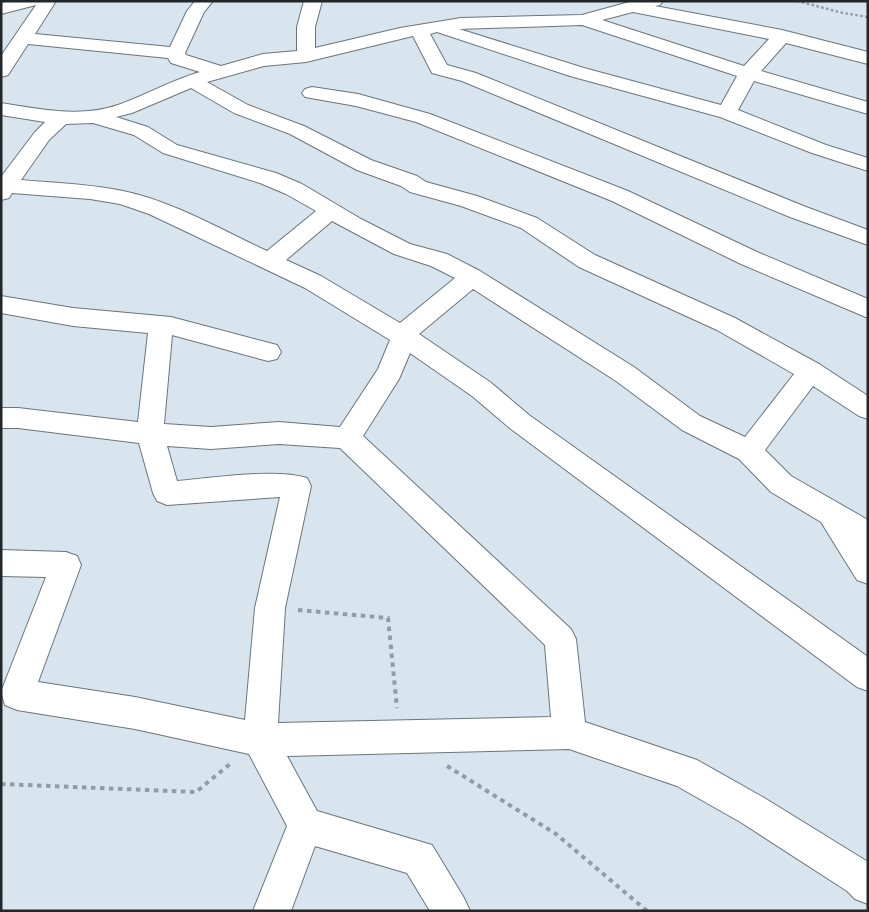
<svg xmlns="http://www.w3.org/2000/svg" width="869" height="912" font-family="'Roboto Condensed',sans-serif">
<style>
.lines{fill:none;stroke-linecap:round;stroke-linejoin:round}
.street-casing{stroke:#69757d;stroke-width:2}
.path-far1{stroke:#929ca3;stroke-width:2.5;stroke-dasharray:2.5 2.5;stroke-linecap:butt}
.path{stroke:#929ca3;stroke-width:4;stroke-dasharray:4.5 4.5;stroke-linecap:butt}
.street{fill:#fff;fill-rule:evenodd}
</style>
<rect width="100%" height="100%" fill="#d8e5ee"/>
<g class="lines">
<defs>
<path id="street" d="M9,1H56L35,34L170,47L187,11L195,1H213L204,12L185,53L186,55L221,66L263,54L297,51V27L304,1H322L315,27V48L400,28L461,18L582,15L633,1H663L660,5L655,6L782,30L868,52V64L786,43L761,71L868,102V114L754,81L738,110L826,145L868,158V171L812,153L720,117L570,76L437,32L430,34L447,65L476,73L806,207L868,230V245L790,217L462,81L432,73L413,36L306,62L264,66L207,82L248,105L304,126L371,160L417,176L426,182L477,196L537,218L595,255L735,318L819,364L868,396V419L859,416L813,386L765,450L791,476L868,520V584L857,580L821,522L771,492L739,459L682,430L616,381L473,289L419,334L490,382L529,415L868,657V691L857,687L511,429L472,396L410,353L399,379L363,436L571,629L576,639L585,722L697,760L766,799L868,862V904L855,899L847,891L742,823L677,786L569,749L287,756L317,811L432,845L464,898L470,911H430L407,873L315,846L291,911H253L287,826L249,754L135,729L17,710L5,705L1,692L46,577L1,576V550L66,552L77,556L81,565L38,682L135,697L245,720L255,608L280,497L167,505L157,501L153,493L139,443L18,428H1V408H18L138,422L148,333L73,326L1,313V296L73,308L171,317L277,345L281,352L277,359L268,361L172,335L164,424L211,427L279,422L340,427L378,369L390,340L305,288L149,214L120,204L90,199L12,193L9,198L1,200V177L35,132L45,122L1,115V103C40,109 80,118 118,105C146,95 172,80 200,72L171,63L168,58L28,44L8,75L1,77V56L36,5L1,14V3ZM633,12L769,39L744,66L602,20ZM582,25L737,76L721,105L584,68L459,29ZM191,88L234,113L290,134L357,170L401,186L410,192L461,206L521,228L579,267L717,330L794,374L745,437L700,416L634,367L480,271L447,254L410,244L361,219L302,184L276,173L177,145L148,127L116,117L132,113ZM93,123L134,135L163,153L260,183L286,194L316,211L267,251C222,230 172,201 123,191C90,184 55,183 21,180L49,140L66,124ZM332,221L394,254L431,266L455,278L400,323L321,276L286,260ZM279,444L340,448L545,645L551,717L278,723L285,608L311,486L307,478C276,468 212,478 177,481L167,446L211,449Z
M312,87L358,94L430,114L628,191L757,252L868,299V318L741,264L612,201L416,122L356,106L305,97L302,93L305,89Z"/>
</defs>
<!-- street casing -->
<use href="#street" class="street-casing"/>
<!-- path-far1 -->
<path class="path-far1" d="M797,1L843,13L868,17"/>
<!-- path -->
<path class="path" d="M298,610L388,618L397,708
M447,766L556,834L647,911
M1,784L196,792L230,764"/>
<!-- street -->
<use href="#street" class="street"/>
</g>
<!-- border -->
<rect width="869" height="912" fill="none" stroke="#22272a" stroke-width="5"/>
</svg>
